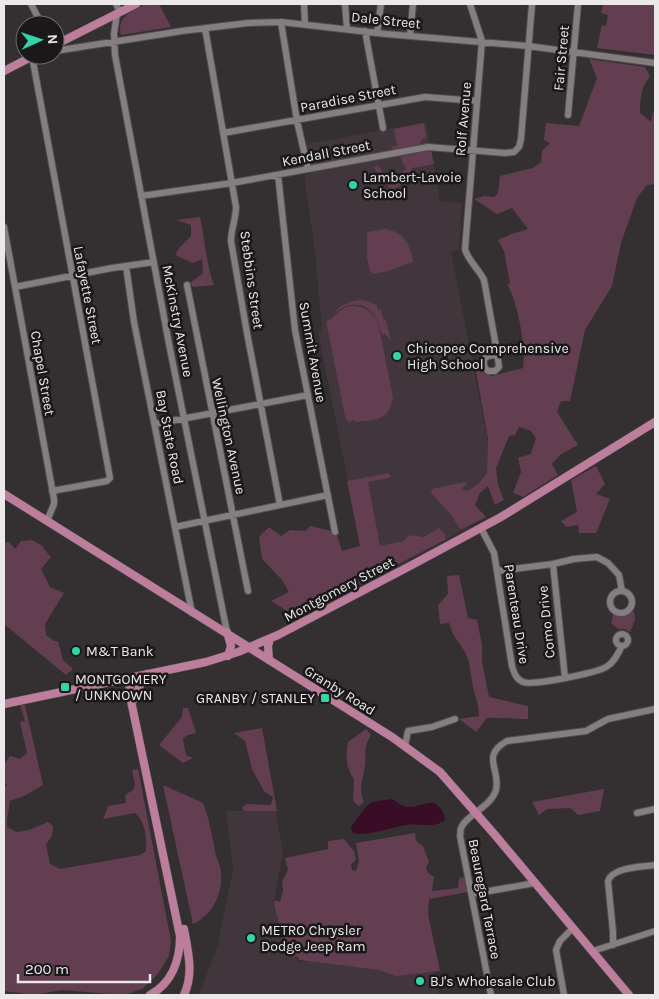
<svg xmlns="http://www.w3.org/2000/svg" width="659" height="999" font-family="Karla,sans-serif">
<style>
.built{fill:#41363b}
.green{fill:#633e50}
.water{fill:#3a0d27}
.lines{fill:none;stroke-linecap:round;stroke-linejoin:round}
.minor-casing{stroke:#524d4f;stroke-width:8}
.major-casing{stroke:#524d4f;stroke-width:9}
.minor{stroke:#847e80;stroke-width:6}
.major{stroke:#bd7d9d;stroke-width:8}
.poi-dot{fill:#33d4a8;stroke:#1a1819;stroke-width:2}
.labels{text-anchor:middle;stroke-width:5;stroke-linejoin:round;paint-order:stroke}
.street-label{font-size:14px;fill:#ebe8e9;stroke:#1a1819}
.poi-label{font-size:14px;fill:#ebe8e9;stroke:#1a1819;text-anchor:start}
</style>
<rect width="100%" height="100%" fill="#342f31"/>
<!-- built -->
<path class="built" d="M426,122L440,201L462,203L459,250L451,252L496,483L472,487L469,527L368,582L318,332L322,331L315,252L304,175L312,173L307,144Z
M226,811H276L283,854L273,905L298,962L306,961L378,969L435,972L439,995H199L217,947L233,870Z"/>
<!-- green -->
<path class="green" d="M145,4H159L171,27L121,35C116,17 132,11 145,4Z
M603,4H655V55L597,48L602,25L606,26L608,15L601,13Z
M589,59L645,67L650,76C641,88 640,98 640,113L651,122L655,105V184L647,185L637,198L621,243L612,286L585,330L570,401H561L557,412L578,445L561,454L552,464L558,475L523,497L513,493L521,472L518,458L531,454L536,438L531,431L519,427L515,435L509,436L496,468L498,485L504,500L495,505L488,486L480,493L475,505L486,517L462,529L459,528L452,516L431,493L432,489L465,482L467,484L462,488L464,490L468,491L479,483L487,473L488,439L474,360L482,359L478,367L481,371L492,376L523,368C526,347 518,303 507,284H510L504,251L498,240L511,234L528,229L512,208L497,214L474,199L484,196L494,197L498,193L500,176L533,168L541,162L542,151L550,143L544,140L546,123L579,126L597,78Z
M424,123L426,138L421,140L420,145L392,149V147L397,146L394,129Z
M431,150L434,164L412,168L408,180L394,189L398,196L397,198L374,168L378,165L388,181L406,169L400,157Z
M200,217C205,240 206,264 214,285L193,287L190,283L203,273L202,259L193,263L175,255L180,247L191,236V225L176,220Z
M385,229C403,231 411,245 413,262L388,271L374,274L370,271L367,257V232Z
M364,300L377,305V309L381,310L384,320H386L391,341L385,334L382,335C376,306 357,295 333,314C341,304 352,300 364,300Z
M349,306C364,305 375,312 379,327L393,398C388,423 375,419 356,422L353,420L349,423L348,420L346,421L326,321C334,320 338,309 349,306Z
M596,466L605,484L596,494L610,499L596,533H579L578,525L566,527L561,521L577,512L571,480Z
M389,473L391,476L389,478L368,482L380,546L404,541L409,535L424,537L439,528L445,534V540L366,580L311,611L295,616L271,601L289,592L282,580L262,559L259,537L269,527L281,536L290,530L306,531L310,526L336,532L342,551L360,546L347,481Z
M32,540L43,546L44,549L51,557L41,569L50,587L64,593L45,624L46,635L54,641H58L63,660L73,669L66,675L4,624V543L9,542L15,549L21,541Z
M459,575L468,618L477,620L482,645V662L489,697L528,706V719C513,719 501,717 487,718L476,732L459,719L479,716L478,706L473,687L469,662L465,652L453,634L449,623L440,624L438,605L448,594L447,576Z
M634,611L635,620L630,632L625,629H618L611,623L613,615L625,616Z
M20,705H25L43,785L24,796L10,801L7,820V827L17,832L29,830L48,822L53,826L52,835L46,845L50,864L60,869L140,855L146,851C147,838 145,821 135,813L103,819L108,806L126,803L125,795L133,790L135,785L132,770L138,769L171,941L169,956L157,975L142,989L124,995L61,990L35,995L4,991V787L7,785L4,782V764L10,756L20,759L27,753L20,722L25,721Z
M183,708H188L196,733L187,735L183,739L186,755L193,758L183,763L159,745L182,717Z
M262,728L277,811H245L242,808L246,804L271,805L273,797L264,791L252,769L245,741L234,733Z
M366,729L371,735C362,751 367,750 365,766C363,780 358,788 364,802L359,806L353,801L354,779C346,768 345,756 348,742Z
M163,785L203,803C209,819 212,834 215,851C216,858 221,866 221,873C223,893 212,916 193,924Z
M604,789L600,811L578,815L570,808L547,809L539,815L532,802Z
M415,833L416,841L423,846L429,862L426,868L428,873L434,877L432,891L458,888L459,878L464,877L468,892L429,899L428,914L440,971L396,976L379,970L299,960L298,957L288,955L274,905L275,900L280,902L283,890L282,882L288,870L285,858L328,849V841L344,839L354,851L356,860L351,864L352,870L356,871L359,861L356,843Z"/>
<!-- water -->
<path class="water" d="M391,799C397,801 402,807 409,807C421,807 432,796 441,809C444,813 445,816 445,820C434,829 419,823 407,825C393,827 366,837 353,833L351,828L352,825L366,807L372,802Z"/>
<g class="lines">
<defs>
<path id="minor" d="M31,4L42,25
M116,4L120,12
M304,4L305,24
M345,4L347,29
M470,4L482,41L465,249C468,261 479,269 484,280L497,352
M117,13L114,34L115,55L169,344L227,632
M281,22L297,121L308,169
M205,28L236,207C236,219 231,229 231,241L247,333L280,505
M365,31L383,128
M377,33L381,4
M410,36L413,4
M55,51L182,31L248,23L281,22L386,34L528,46L655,63
M32,56L110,478L107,481L52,491
M568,115L578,4
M223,133L425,97L477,101
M278,175L295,330L335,532
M141,196L232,183L428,147L505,153L514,152L519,147L521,139L532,4
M4,227L54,499V504L47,521
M126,266L134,322L192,613
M187,285L248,591
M15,287L112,268L154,262
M497,352L499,367L495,371H488L484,367V359L488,356L495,355Z
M155,424L308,395
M175,527L328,495
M481,528L494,553L512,666C514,673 516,679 523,682C532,686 596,673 606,667C614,663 618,653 622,646
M553,564L565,678
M497,571L553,564L574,559L597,557L608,563L619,575L622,591
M610 602a11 11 0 1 1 22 0a11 11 0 1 1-22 0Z
M616 640a6 6 0 1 1 12 0a6 6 0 1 1-12 0Z
M405,746L408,731L432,727L455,719
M637,813L655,809
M472,894L535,883
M613,945V932L608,881C612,867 642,867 655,865
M593,951L655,931
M491,995L460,836C461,833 460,830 461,828C466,815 491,807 496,790C501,769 480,756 507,741L586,731L608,719L655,709
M564,995L556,950L560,941L573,928"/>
<path id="major" d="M55,45L136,4
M4,71L35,55
M4,494L392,737L440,772L495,835L629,995
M227,632L231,646L228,656
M269,660L268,646L270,639
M129,678L130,696L180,936C180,960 172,983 150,995
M135,699L139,687L147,674
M4,704L206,662L238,652L278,635L410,566L501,517L655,422
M184,929C188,951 194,974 184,995"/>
</defs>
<!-- minor casing -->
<use href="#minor" class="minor-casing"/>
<!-- major casing -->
<use href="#major" class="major-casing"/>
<!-- minor -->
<use href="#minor" class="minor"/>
<!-- major -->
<use href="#major" class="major"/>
</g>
<!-- markers -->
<g class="poi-dot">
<circle cx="353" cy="185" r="5"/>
<circle cx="397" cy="356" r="5"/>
<circle cx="76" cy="651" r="5"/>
<rect x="60" y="682" width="10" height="10" rx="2.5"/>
<rect x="320" y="693" width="10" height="10" rx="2.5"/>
<circle cx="251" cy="938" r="5"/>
<circle cx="420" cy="981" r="5"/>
</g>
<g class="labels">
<!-- street labels -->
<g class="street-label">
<text transform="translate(386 20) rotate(6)" y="5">Dale Street</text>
<text transform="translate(561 58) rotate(-85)" y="5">Fair Street</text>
<text transform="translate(348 98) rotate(-11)" y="5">Paradise Street</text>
<text transform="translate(463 119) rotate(-85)" y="5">Rolf Avenue</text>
<text transform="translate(326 153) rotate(-11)" y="5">Kendall Street</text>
<text transform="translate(252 280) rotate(82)" y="5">Stebbins Street</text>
<text transform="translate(88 295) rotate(79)" y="5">Lafayette Street</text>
<text transform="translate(178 321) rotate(79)" y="5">McKinstry Avenue</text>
<text transform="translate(313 352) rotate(80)" y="5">Summit Avenue</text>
<text transform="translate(43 373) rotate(80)" y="5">Chapel Street</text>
<text transform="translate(229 436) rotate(78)" y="5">Wellington Avenue</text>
<text transform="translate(170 437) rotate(79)" y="5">Bay State Road</text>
<text transform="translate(339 589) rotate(-28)" y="5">Montgomery Street</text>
<text transform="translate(517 614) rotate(81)" y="5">Parenteau Drive</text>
<text transform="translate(546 622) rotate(-96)" y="5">Como Drive</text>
<text transform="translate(340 690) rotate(32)" y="5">Granby Road</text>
<text transform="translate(485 899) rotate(79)" y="5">Beauregard Terrace</text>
</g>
<!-- poi labels -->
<g class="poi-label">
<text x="363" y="182">Lambert-Lavoie<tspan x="363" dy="16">School</tspan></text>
<text x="407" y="353">Chicopee Comprehensive<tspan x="407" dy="16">High School</tspan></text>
<text x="86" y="656">M&amp;T Bank</text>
<text x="75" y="684">MONTGOMERY<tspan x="75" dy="16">/ UNKNOWN</tspan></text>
<text x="315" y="703" text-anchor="end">GRANBY / STANLEY</text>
<text x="261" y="935">METRO Chrysler<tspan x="261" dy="16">Dodge Jeep Ram</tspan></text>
<text x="430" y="986">BJ's Wholesale Club</text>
</g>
</g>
<!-- border -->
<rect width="659" height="999" fill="none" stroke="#ebe8e9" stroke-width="10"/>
<!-- north arrow -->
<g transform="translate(40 40) rotate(87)"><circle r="24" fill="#1a1819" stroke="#6e6b6c"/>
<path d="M0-4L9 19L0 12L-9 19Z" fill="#33d4a8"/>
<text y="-8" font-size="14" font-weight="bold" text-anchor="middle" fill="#ebe8e9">N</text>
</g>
<!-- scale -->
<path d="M18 974v8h132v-8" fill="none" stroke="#ebe8e9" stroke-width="2.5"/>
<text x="25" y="974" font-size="15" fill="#ebe8e9" stroke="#1a1819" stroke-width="4" paint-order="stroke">200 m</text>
</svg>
